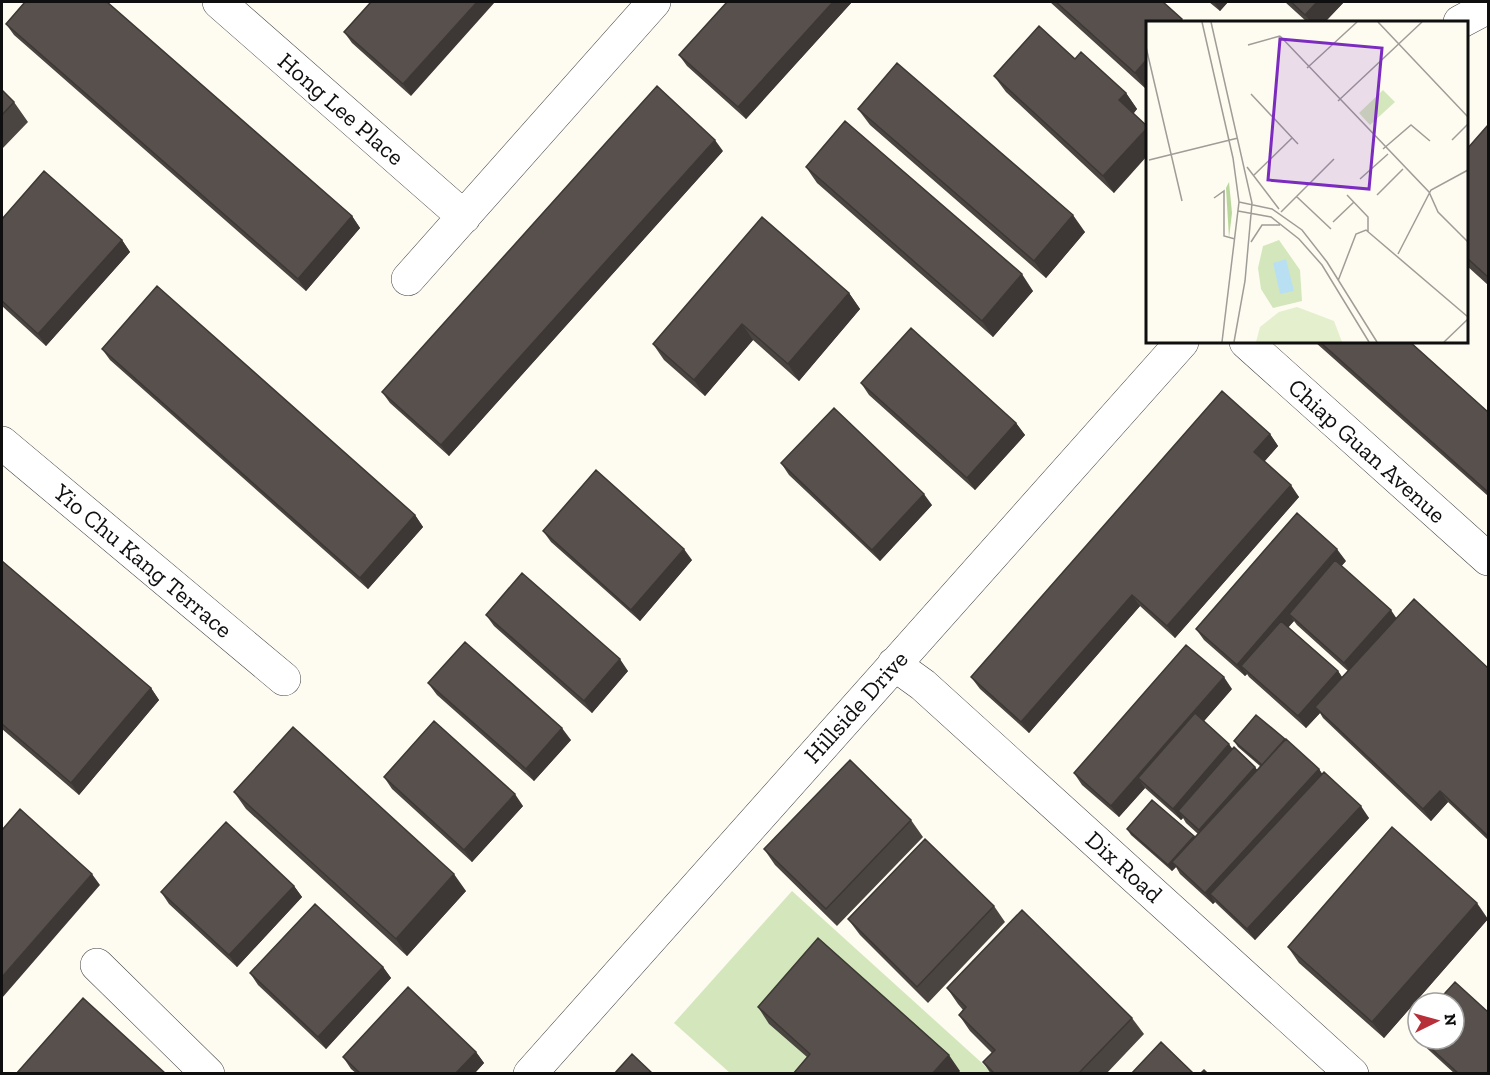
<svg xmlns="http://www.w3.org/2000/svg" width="1490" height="1075" font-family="'Zilla Slab',serif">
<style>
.green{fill:#d4e7bc}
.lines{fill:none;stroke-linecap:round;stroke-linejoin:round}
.minor-casing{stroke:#424242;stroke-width:34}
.minor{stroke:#fff;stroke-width:33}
.wall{fill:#4b4541;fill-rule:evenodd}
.shaded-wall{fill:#3d3835}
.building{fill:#57504c;stroke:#3d3835;stroke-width:1.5}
.labels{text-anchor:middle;stroke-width:6;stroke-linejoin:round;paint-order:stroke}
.street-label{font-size:24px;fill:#0f0f0f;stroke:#fff}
.inset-road{fill:none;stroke:#9e9d97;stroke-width:1.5}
.view{fill:#7b2cbf;fill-opacity:0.15;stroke:#7b2cbf;stroke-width:3}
.inset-edge{fill:none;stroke:#0f0f0f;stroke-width:3}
</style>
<rect width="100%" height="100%" fill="#fefbf1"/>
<!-- green -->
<path class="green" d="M792,891L993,1073H730L674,1023Z"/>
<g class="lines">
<defs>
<path id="minor" d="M219,2L464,217
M1460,22L1488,7
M408,279L654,2
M1246,342L1488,559
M2,443L284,679
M894,664L923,685L1352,1074
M97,965L208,1074
M530,1074L1182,342"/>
</defs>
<!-- minor casing -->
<use href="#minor" class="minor-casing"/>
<!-- minor -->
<use href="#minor" class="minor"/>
</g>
<!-- wall -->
<path class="wall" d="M371,2L411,96L352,43L344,32Z
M727,2H852L746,119L687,66L679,55Z
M1050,2H1163L1146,89Z
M1209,2H1228L1220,11Z
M1285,2H1344L1325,22H1307Z
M6,24L352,216L360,228L306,291L14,35Z
M1075,59L1126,93L1137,109L1133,113L1114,193L1006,92L994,76Z
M2,90L14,102L28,122L2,149Z
M858,109L1085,232L1046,278L870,125Z
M1488,125V285L1467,266V149Z
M723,151L449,456L390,403L382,392Z
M806,167L1033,291L993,337L817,183Z
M2,219L122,240L130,252L46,346L2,306Z
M849,293L860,309L799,381L753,340L705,396L664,360L653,344Z
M1315,342H1410L1488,412V496Z
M102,349L415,515L423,527L368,589L110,360Z
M861,383L1016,423L1025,435L975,490L869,395Z
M1270,434L1278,446L1264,462L1299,497L1175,638L1140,606L1029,733L980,689L971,677Z
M781,463L932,505L880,561L789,475Z
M543,531L692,560L640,621L551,542Z
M2,561L151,688L159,700L79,795L2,729Z
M1346,561L1341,566L1396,618L1488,668V840L1448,802L1431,821L1323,718L1320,713L1306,728L1249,677L1247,674L1245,676L1204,640L1196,629ZM1294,621L1297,625L1348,671L1342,677L1338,671L1288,627Z
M486,615L628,671L592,713L494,626Z
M428,683L571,740L534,781L437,695Z
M1232,689L1204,721L1232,749L1255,767L1257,770L1260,766L1238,747L1234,741L1319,769L1322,774L1369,818L1255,940L1219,906L1215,902L1213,904L1180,874L1176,867L1172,871L1131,835L1127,829L1194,838L1198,834L1186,823L1183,818L1181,820L1145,788L1119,817L1082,785L1074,773Z
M384,777L523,806L472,862L392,789Z
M234,792L466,891L407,956L246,809Z
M911,820L923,837L837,926L775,865L764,849Z
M294,886L302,897L237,967L169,904L161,892Z
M994,906L1005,922L928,1003L860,935L848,919Z
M1488,919L1384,1038L1299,963L1288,947Z
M383,967L391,978L326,1049L258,985L250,973Z
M947,988L1132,1018L1144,1034L1106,1074H991L983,1062L992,1053L970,1031L959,1015L963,1010L958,1004Z
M758,1007L960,1071L807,1057L769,1024Z
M1418,1024V1039H1454L1488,1074H1455L1420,1042L1412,1030Z
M476,1052L484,1063L474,1074H357L351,1069L343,1057Z"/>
<!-- shaded-wall -->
<path class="shaded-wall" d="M477,2H495L411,96L403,84Z
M833,2H852L746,119L738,107Z
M1214,2H1228L1220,11Z
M1317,2H1344L1325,22H1311L1305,15Z
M1148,58V87L1146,89L1135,73Z
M1126,93L1137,109L1131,117L1119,100Z
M1148,127V155L1114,193L1103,176Z
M715,140L723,151L449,456L441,445Z
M1073,215L1085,232L1046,278L1034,261Z
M352,216L360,228L306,291L298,279Z
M122,240L130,252L46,346L38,334Z
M1022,274L1033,291L993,337L982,321Z
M849,293L860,309L799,381L788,364Z
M742,324L753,340L705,396L694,380Z
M1016,423L1025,435L975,490L967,478Z
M1270,434L1278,446L1262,464L1254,452Z
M1291,485L1299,497L1175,638L1167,626Z
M924,494L932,505L880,561L872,550Z
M415,515L423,527L368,589L360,578Z
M684,549L692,560L640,621L631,610Z
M1337,549L1346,561L1295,619L1289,614L1294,621L1249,673L1241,666L1247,674L1245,676L1237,665Z
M1132,595L1140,606L1029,733L1021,722Z
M1391,610L1399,622L1352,675L1344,663Z
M620,659L628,671L592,713L584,701Z
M1338,671L1346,683L1315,707L1320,713L1306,728L1298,716Z
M1224,677L1232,689L1147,786L1138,778L1145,788L1119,817L1111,806Z
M151,688L159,700L79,795L71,783Z
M562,728L571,740L534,781L526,769Z
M1229,744L1237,755L1178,811L1183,818L1181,820L1173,809Z
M1255,767L1263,778L1208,842L1199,830Z
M1319,769L1327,781L1210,894L1215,902L1213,904L1205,893Z
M1440,791L1448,802L1431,821L1423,809Z
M515,794L523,806L472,862L464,850Z
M1361,806L1369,818L1255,940L1247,929Z
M1194,836L1198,842L1172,862L1176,867L1172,871L1168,865Z
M92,874L100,885L2,998V977Z
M454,874L466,891L407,956L396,939Z
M294,886L302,897L237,967L229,955Z
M1477,903L1488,919L1384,1038L1372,1022Z
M383,967L391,978L326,1049L318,1037Z
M476,1052L484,1063L474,1074H455Z
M949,1055L960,1071L958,1074H932Z"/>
<!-- building -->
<path class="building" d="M25,2H107L352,216L298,279L6,24Z
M371,2H477L403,84L344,32Z
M727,2H833L738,107L679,55Z
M1056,2H1163L1182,19L1179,22H1148V58L1135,73Z
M1291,2H1317L1305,15Z
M1039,26L1075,59L1081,52L1126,93L1119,100L1148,127L1103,176L994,76Z
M897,63L1073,215L1034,261L858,109Z
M657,86L715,140L441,445L382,392Z
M2,90L14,102L2,115Z
M845,121L1022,274L982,321L806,167Z
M1488,125V277L1467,258V149Z
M44,171L122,240L38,334L2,301V219Z
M762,217L849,293L788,364L742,324L694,380L653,344Z
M157,286L415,515L360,578L102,349Z
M911,328L1016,423L967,478L861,383Z
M1320,342H1410L1488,412V492Z
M1222,391L1270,434L1254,452L1291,485L1167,626L1132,595L1021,722L971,677Z
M834,408L924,494L872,550L781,463Z
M596,470L684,549L631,610L543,531Z
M1297,513L1337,549L1237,665L1196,629Z
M1335,560L1391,610L1344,663L1289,614Z
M2,561L151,688L71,783L2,724Z
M522,573L620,659L584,701L486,615Z
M1414,599L1488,668V836L1440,791L1423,809L1315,707Z
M1281,621L1338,671L1298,716L1241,666Z
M465,642L562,728L526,769L428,683Z
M1186,645L1224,677L1111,806L1074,773Z
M1195,713L1229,744L1173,809L1138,778Z
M1256,715L1285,739L1262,765L1234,741Z
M434,721L515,794L464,850L384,777Z
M293,727L454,874L396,939L234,792Z
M1286,739L1319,769L1205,893L1172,862Z
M1234,747L1255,767L1199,830L1178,811Z
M850,760L911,820L826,909L764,849Z
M1324,772L1361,806L1247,929L1210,894Z
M1152,800L1194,836L1168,865L1127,829Z
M20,809L92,874L2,977V830Z
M226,822L294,886L229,955L161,892Z
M1392,827L1477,903L1372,1022L1288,947Z
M925,839L994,906L917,987L848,919Z
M315,904L383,967L318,1037L250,973Z
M1022,910L1132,1018L1078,1074H995L983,1062L995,1050L959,1015L966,1007L947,988Z
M818,938L949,1055L932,1074H793L810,1054L758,1007Z
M1455,982L1488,1012V1074H1459L1421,1039H1454V1003H1436Z
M408,987L476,1052L455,1074H361L343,1057Z
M83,998L166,1074H16Z
M1418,1024V1036L1412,1030Z
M1161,1042L1194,1074H1131Z
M632,1054L653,1074H614Z
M1204,1070L1208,1074H1200Z"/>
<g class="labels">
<!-- street labels -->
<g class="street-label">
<text transform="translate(341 109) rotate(41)" y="8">Hong Lee Place</text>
<text transform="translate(1367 451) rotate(42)" y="8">Chiap Guan Avenue</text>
<text transform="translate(143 561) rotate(40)" y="8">Yio Chu Kang Terrace</text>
<text transform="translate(856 707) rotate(-48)" y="8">Hillside Drive</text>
<text transform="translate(1124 867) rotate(42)" y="8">Dix Road</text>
</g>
</g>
<!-- overview -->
<g transform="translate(1146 21)">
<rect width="322" height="322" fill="#fefbf1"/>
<path d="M237,69L249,81L224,104L213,92ZM133,219L154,249L156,280L127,287L115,268L112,247L117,225Z" fill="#d4e7bc"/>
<path d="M83,161L86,192L83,217L80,167Z" fill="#b9d79d"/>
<path d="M151,286L188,300L196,321H110L114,306L133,291Z" fill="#e4efce"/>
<path d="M140,238L148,270L134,273L127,242Z" fill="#b9dff3"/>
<path class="inset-road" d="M56,1L87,137L93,181L76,321M65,1L106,182L99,260L88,321M232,1L322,96M134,15L283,171L292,191L322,221M102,24L134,15M0,26L36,180M161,47L211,1M105,73L152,123M192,80L276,1M306,119L322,103M237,128L265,104L284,120M3,139L92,117M101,146L133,188M107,155L146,117M214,158L242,133M201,174L222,196V211M231,174L257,148M151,176L185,208M68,177L78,170V215L89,218M93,181L126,188L156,209L181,241L231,321M92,190L125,196L153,218L176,244L223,321M135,191L188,138M187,201L208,181M105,221L116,204H134M252,233L285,169L322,149M192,260L210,213L220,209L322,296M298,321L322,298"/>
<path class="view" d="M134,18L236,27L223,168L122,159Z"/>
<rect width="322" height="322" class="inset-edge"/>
</g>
<!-- border -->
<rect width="1490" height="1075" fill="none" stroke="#0f0f0f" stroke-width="6"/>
<!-- north arrow -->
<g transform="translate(1436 1021) rotate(85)"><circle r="28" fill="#ffffff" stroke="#9f9f9f" stroke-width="1.5"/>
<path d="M0-4.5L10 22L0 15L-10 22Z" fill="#b72f39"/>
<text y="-9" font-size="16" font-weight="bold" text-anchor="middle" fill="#0f0f0f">N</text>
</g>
</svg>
